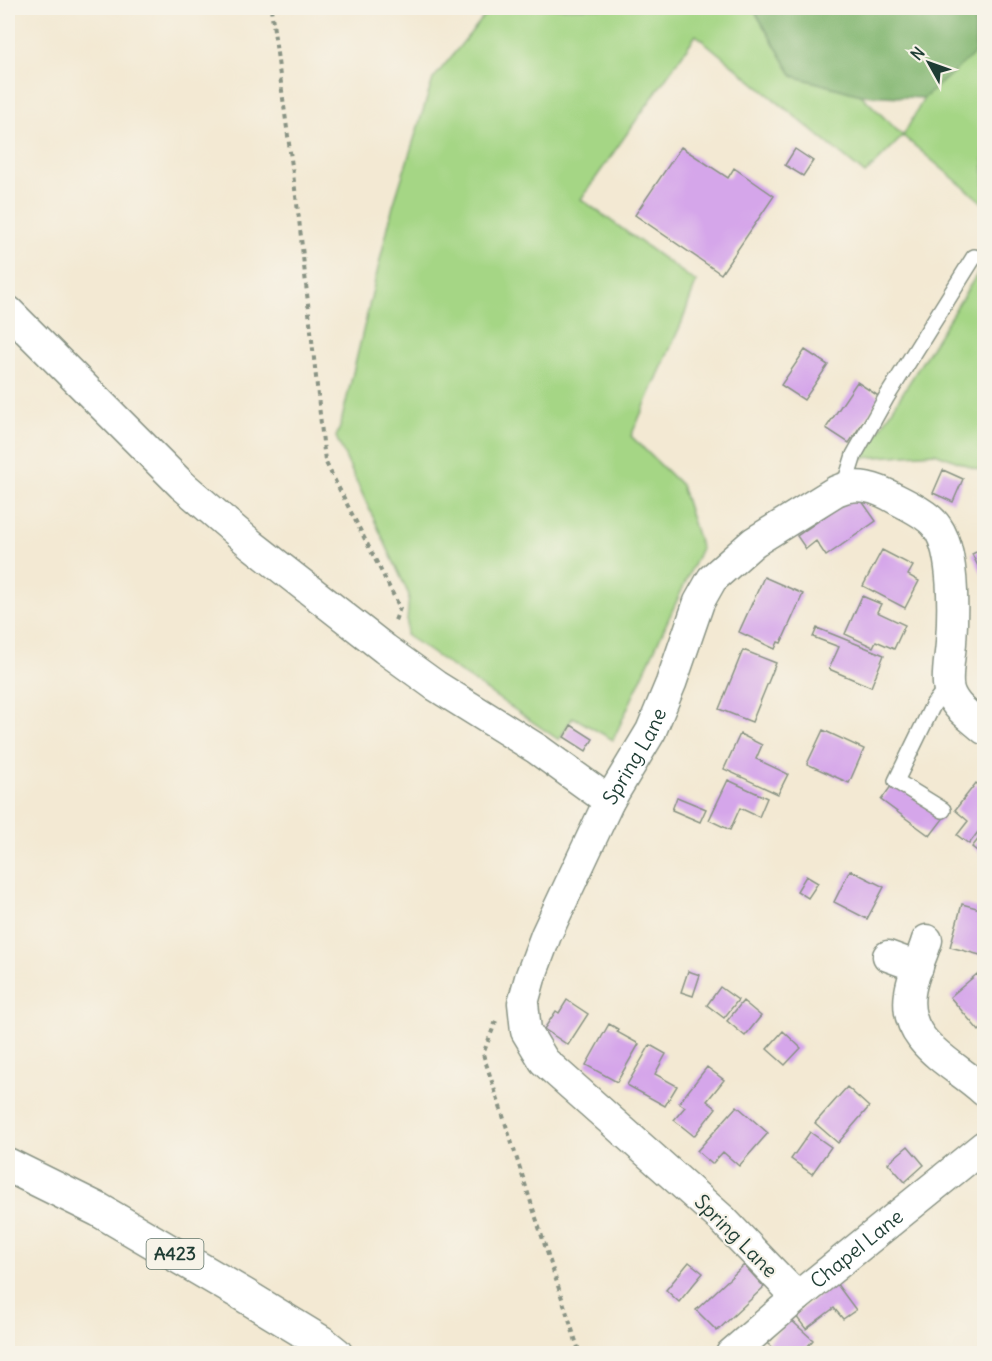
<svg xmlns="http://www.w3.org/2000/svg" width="992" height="1361" font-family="Delius,sans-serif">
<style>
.green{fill:#a5d685;stroke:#628a5c;stroke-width:1.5}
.forest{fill:#84b772;stroke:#527a53;stroke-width:1.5}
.building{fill:#d5a6ea}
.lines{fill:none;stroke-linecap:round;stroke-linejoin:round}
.service-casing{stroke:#899384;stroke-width:18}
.minor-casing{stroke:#899384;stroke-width:33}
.trunk-casing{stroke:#899384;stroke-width:36}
.path{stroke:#899384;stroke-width:4;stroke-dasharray:4.5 4.5;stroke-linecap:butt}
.service{stroke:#fff;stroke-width:15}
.minor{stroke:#fff;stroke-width:30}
.trunk{stroke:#fff;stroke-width:33}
.labels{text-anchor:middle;stroke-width:4.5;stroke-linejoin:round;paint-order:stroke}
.shield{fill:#f7f3e8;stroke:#60746a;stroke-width:1.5}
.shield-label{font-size:18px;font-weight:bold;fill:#1f3d34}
.street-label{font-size:20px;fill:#1f3d34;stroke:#f7f3e8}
</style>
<rect width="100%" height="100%" fill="#f7f3e8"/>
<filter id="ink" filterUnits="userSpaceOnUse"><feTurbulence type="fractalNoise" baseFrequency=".0167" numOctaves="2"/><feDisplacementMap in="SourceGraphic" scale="12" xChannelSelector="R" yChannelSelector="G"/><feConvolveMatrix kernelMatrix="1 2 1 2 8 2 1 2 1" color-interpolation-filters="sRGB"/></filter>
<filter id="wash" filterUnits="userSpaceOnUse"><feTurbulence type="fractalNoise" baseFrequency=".008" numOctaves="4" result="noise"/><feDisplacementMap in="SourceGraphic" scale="24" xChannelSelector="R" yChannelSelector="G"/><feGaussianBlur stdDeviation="1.35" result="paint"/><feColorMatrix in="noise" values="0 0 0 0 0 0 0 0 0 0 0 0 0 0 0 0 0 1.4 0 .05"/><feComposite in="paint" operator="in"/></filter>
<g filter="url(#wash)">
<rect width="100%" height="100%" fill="#f3e9d3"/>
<!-- green -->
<path class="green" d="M491,8H753L793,76L861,95L903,136L924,98L974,53L975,8H984V204L903,136L865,174L696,35L581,199L696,282L682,322L631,436L681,485L701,548L613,740L573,717L559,740L406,635L409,595L336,437L340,427L393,206L433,79Z
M984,263V472L935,453L862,458Z"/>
<!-- forest -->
<path class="forest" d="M753,8H975V53L924,98L861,95L793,76Z"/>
<g id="blocks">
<!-- building -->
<path class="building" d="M681,147L728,178L734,168L774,196L721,274L635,215Z
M795,149L813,161L803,176L785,165Z
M805,350L828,365L804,400L781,385Z
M857,382L880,397L849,443L826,428Z
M943,470L963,479L953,502L933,493Z
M857,494L876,521L826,556L816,541L806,549L797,536Z
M984,548V578L972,554Z
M882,550L913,566L908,575L919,581L905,608L863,586Z
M764,577L803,594L781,643L778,642L775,649L739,632Z
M862,596L881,604L877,612L905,625L894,649L876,641L873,647L845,634Z
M817,628L884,655L871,687L829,669L839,647L813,637Z
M743,650L776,663L752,722L719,709Z
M571,725L593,739L586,751L564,737Z
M823,730L864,749L849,783L807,764Z
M740,734L762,745L756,759L788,774L778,794L724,769Z
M728,780L767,798L759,817L740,808L730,830L709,820Z
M894,782L943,819L930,836L881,800Z
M976,783L984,790V799L982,802L984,804V824L969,844L957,835L968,821L955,810Z
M677,797L706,809L700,822L672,810Z
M984,832V856L972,847Z
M850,870L884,887L867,919L834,902Z
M806,876L818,883L808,898L797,891Z
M962,904L984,910V956L950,947Z
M688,971L700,975L693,996L681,992Z
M977,974L984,983V1026L979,1031L950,997Z
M720,987L738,1000L724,1018L707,1005Z
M567,1000L588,1014L568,1045L544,1029L556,1011L559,1013Z
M743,1001L761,1016L745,1036L727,1021Z
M609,1024L618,1029L617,1032L639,1044L617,1082L586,1065Z
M783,1031L801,1048L785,1065L767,1049Z
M650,1045L666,1054L655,1074L677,1086L665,1106L627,1085Z
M707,1067L724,1080L707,1101L716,1108L694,1136L674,1120L685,1107L679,1103Z
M847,1087L869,1107L838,1143L815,1123Z
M737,1106L768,1133L739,1166L723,1152L712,1164L697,1151Z
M810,1132L831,1147L812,1174L791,1159Z
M908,1146L924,1165L905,1182L888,1163Z
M689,1262L703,1273L679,1302L666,1290Z
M744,1265L764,1287L717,1331L696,1310Z
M836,1283L856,1310L843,1319L834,1308L806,1329L795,1315Z
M790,1319L813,1340L801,1354H779L768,1344Z"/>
</g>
</g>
<g filter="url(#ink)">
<use href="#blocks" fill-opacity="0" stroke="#899384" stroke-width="1.5"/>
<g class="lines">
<defs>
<path id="service" d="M844,487L854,455L886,398L974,257
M943,810L896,781L933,705L948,685"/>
<g id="minor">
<path d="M8,311L182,485L252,545L385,649L436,686L537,749L609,801"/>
<path d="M927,940C922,957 912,976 910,993C902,1043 954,1063 984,1091"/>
<path d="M888,956L918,967"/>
<path id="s1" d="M797,1297L722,1219L544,1061L526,1031L523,1003L530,978L546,935L609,801L651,731L671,683L699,602L712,579L754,542L836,491C857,481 877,488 896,499C908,505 930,516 937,527C955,552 953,613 951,643C950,657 947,671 948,684C949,704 971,717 984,729"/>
<path id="s2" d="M731,1354L797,1297L984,1146"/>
</g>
<path id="trunk" d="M8,1165L99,1210L244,1295L321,1342L336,1354"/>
</defs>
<!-- service casing -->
<use href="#service" class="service-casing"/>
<!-- minor casing -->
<use href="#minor" class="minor-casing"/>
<!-- trunk casing -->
<use href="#trunk" class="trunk-casing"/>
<!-- path -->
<path class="path" d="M271,8L299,219L325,461L400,608L394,623
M496,1021L483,1054L580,1354"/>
<!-- service -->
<use href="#service" class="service"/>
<!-- minor -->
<use href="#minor" class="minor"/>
<!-- trunk -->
<use href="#trunk" class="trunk"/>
</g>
</g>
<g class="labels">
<!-- shield labels -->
<rect class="shield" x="146.5" y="1239" width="57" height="30" rx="4.5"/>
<g class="shield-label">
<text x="175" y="1260">A423</text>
</g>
<!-- street labels -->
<g class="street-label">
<text dy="7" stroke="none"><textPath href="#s1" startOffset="681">Spring Lane</textPath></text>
<text transform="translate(736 1236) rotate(45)" y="7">Spring Lane</text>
<text dy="7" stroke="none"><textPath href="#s2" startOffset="164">Chapel Lane</textPath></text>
</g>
</g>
<!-- margin -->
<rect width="992" height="1361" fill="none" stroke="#f7f3e8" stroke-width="30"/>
<!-- north arrow -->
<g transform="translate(929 63) rotate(310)" stroke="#f7f3e8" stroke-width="4.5" paint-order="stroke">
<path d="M0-4.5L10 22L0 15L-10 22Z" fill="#1f3d34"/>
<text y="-9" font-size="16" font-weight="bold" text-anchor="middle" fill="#1f3d34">N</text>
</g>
</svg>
